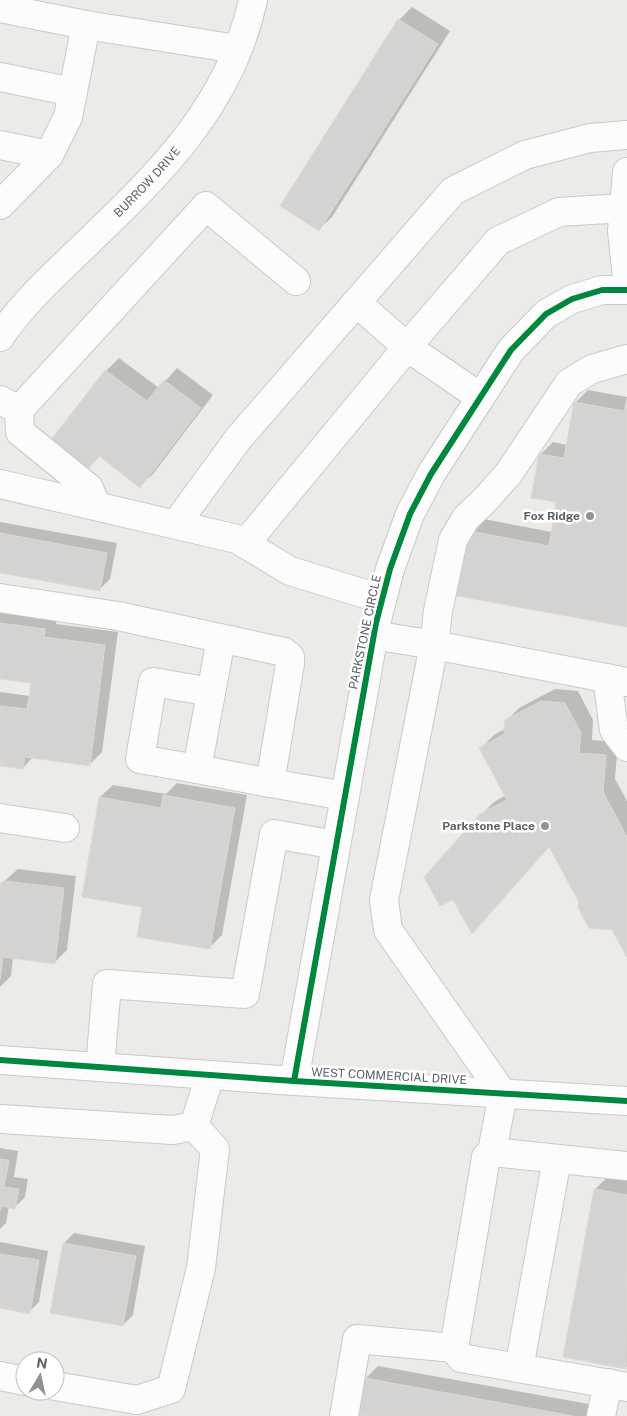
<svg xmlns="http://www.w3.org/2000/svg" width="627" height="1416" font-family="'Public Sans',sans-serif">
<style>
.shadow{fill:#0003}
.building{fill:#d5d3d2;stroke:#dcd9d6}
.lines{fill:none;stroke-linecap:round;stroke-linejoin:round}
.minor-casing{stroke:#c9c9c9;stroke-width:30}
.minor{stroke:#fcfcfc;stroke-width:28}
.cycleway-casing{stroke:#fff;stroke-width:9}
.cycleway{stroke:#00873e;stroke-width:6}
.poi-dot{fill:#8f9394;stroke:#fff;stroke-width:2}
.labels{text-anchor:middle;stroke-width:5;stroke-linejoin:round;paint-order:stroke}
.street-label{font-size:12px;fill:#5c6366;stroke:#fff}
.poi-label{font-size:12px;font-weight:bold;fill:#5c6366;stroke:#fff;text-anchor:end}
</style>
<rect width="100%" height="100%" fill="#edebe8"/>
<!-- shadow -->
<path class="shadow" d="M412,7L450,31L332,217L319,229L399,20Z
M119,358L159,388L177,368L213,395L153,474L140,486L100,455L82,476L106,371Z
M588,390L627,397V626L453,594L478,518L552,532L558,501L540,455L553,442L567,445L575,403Z
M0,522L117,543L110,579L100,589L0,571Z
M0,609L57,616L56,624L118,632L102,752L90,764L33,757L23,768L0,765V692L30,696L32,682L0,678Z
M555,689L578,691L593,720L592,740L618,742L615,779L627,801V954L613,929L580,902L550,846L481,815L494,802L506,795L481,748L494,735L505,729L506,721L519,708Z
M177,783L247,795L222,935L209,948L144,906L100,797L113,785L166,794Z
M18,869L76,876L67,950L54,963L13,957L11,976L0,987V885Z
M0,1148L18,1151L14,1177L28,1179L25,1197L15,1207L9,1206L6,1223L0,1229Z
M608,1177L627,1180V1366L625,1368L595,1189Z
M74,1233L145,1246L133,1315L123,1325L64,1243Z
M0,1242L48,1251L39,1302L29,1312L0,1307Z
M378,1366L600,1406L590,1413L588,1412L587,1416H358L365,1379Z"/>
<!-- building -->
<path class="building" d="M398,19L438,44L319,231L280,206Z
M105,370L147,401L164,380L201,408L140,488L98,455L82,477L44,449Z
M627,398V627L452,595L464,530L549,546L556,502L531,498L539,454L564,458L574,402L624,411Z
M0,533L107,553L100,591L0,573Z
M0,623L45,629L44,637L105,645L90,766L25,757L23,769L0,766V706L27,709L31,683L0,679Z
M541,701L565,703L581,733L579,753L606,755L603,792L627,837V957L612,930L589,928L578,908L579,902L549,847L472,934L453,900L440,906L424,877L480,814L507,800L479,748L504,734L505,720Z
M163,795L235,808L210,949L137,937L142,907L82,897L99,797L161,808Z
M4,881L64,888L55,964L3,957L0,980V884Z
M0,1159L9,1160L4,1187L19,1189L15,1209L1,1206L0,1211Z
M594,1189L627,1195L626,1369L563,1357Z
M63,1243L136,1256L123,1326L50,1313Z
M0,1254L39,1260L30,1314L0,1308Z
M364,1378L573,1416H357Z"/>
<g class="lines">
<defs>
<g id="minor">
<path d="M0,8L86,25"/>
<path d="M0,77L73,92"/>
<path d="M0,145L49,155"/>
<path d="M627,172L622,231L627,278"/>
<path d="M0,205L49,155L68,117L86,25L237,49"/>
<path d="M357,303L407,347L480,397"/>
<path id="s1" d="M0,337C22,304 53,276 82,248C157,176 230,107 253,0"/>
<path d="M0,400L19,410L206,206L296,281"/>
<path d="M19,410L20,432L89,488L96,505"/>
<path d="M0,484L237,539L290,571L382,599"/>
<path d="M176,524L238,439L453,191L525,155L590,138L627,135"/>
<path d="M245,544L418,334L498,241L559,212L624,208"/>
<path d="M0,598L118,616L284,652L290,657V664L270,783L345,796"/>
<path d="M373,635L434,645L627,682"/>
<path d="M221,639L197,769L270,783"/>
<path d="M607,678L614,730L627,747"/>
<path d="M197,769L140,759L153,682L211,692"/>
<path d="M0,818L65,828"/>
<path d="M0,1060L294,1081L627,1101"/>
<path d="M100,1067L107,984L245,994L274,834L336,845"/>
<path d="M294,1081L376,623L390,569L410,514L431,474L511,350L546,314L572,299L602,290H627"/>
<path d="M0,1119L173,1130L194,1126L210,1075"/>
<path d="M492,1152L503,1094L388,930L384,900L434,645L438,611L453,540L466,518L484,501L509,473L569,383L592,369L627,359"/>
<path d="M627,1166L492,1152L486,1157L454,1348L461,1358L627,1387"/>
<path d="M519,1368L557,1159"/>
<path d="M0,1376L25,1381"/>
<path d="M55,1386L137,1400L171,1389L201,1268L215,1149L194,1126"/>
<path d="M344,1416L357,1339L454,1348"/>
<path d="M601,1416L608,1383"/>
</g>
</defs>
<!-- minor casing -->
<use href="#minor" class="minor-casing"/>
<!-- minor -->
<use href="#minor" class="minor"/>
<defs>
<path id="cycleway" d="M0,1060L294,1081L627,1101
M294,1081L376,623L390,569L410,514L431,474L511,350L546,314L572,299L602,290H627"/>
</defs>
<!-- cycleway casing -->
<use href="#cycleway" class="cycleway-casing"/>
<!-- cycleway -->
<use href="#cycleway" class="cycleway"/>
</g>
<!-- markers -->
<g class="poi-dot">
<circle cx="590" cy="516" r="5"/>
<circle cx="545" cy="826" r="5"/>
</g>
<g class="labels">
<!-- street labels -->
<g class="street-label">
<text dy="4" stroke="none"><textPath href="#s1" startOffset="214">BURROW DRIVE</textPath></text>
<text transform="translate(365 632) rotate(-78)" y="4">PARKSTONE CIRCLE</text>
<text transform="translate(389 1076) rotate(3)" y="4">WEST COMMERCIAL DRIVE</text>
</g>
<!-- poi labels -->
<g class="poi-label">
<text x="580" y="520">Fox Ridge</text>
<text x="535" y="830">Parkstone Place</text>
</g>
</g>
<!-- north arrow -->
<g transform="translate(40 1376) rotate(9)"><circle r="24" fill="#ffffff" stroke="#bec1c2"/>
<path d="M0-4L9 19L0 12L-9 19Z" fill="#8f9394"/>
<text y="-8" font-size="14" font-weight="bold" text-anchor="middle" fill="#5c6366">N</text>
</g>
</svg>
